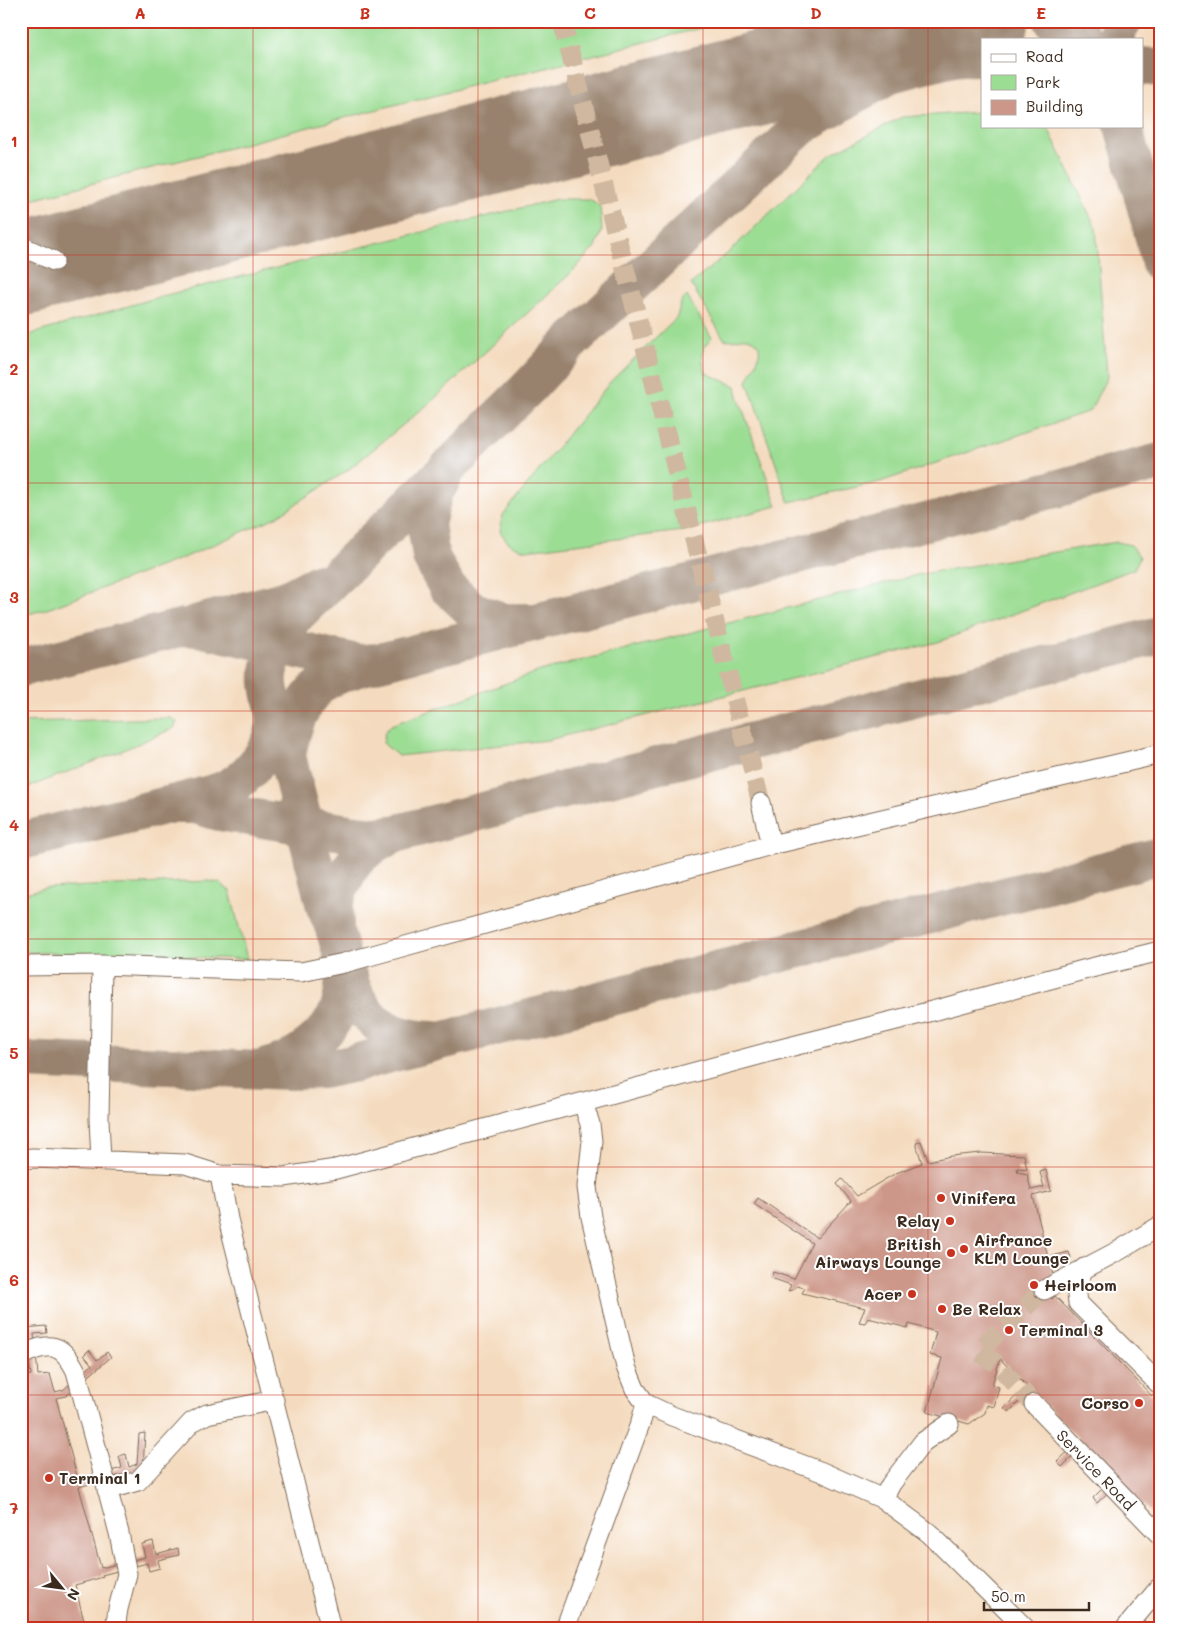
<svg xmlns="http://www.w3.org/2000/svg" width="1181" height="1650" font-family="Mali,sans-serif">
<style>
.green{fill:#9cdd94;stroke:#6c8459}
.lines{fill:none;stroke-linecap:round;stroke-linejoin:round}
.taxiway{stroke:#98826e;stroke-width:38}
.runway{stroke:#98826e;stroke-width:95}
.building{fill:#cc9688}
.minor-tunnel{stroke:#cfb89f;stroke-width:19;stroke-dasharray:19 9;stroke-linecap:butt}
.minor-casing{stroke:#7c6856;stroke-width:21}
.minor{stroke:#fff;stroke-width:19}
.grid{fill:none;stroke:#c8321e;stroke-width:1;stroke-opacity:0.55}
.poi-dot{fill:#c8321e;stroke:#fff;stroke-width:2}
.labels{text-anchor:middle;stroke-width:4;stroke-linejoin:round;paint-order:stroke}
.poi-label{font-size:16px;font-weight:bold;fill:#3b2a1e;stroke:#fff;text-anchor:start}
.street-label{font-size:16px;fill:#3b2a1e;stroke:#fff}
.neatline{fill:none;stroke:#c8321e;stroke-width:2}
.grid-label{font-size:16px;text-anchor:middle;font-weight:bold;fill:#c8321e}
</style>
<rect width="100%" height="100%" fill="#fff"/>
<filter id="ink" filterUnits="userSpaceOnUse"><feTurbulence type="fractalNoise" baseFrequency=".02" numOctaves="2"/><feDisplacementMap in="SourceGraphic" scale="10" xChannelSelector="R" yChannelSelector="G"/><feConvolveMatrix kernelMatrix="1 2 1 2 8 2 1 2 1" color-interpolation-filters="sRGB"/></filter>
<filter id="wash" filterUnits="userSpaceOnUse"><feTurbulence type="fractalNoise" baseFrequency=".0096" numOctaves="4" result="noise"/><feDisplacementMap in="SourceGraphic" scale="20" xChannelSelector="R" yChannelSelector="G"/><feGaussianBlur stdDeviation="1.12" result="paint"/><feColorMatrix in="noise" values="0 0 0 0 0 0 0 0 0 0 0 0 0 0 0 0 0 1.4 0 .05"/><feComposite in="paint" operator="in"/></filter>
<g filter="url(#wash)">
<rect width="100%" height="100%" fill="#f4dbbf"/>
<!-- green -->
<path class="green" d="M21,21H729L394,105L21,202Z
M982,112V126H1047L1096,228L1107,377L1090,411L880,482L789,502L747,381C752,370 772,342 747,338C739,337 735,342 724,339L691,284L728,253L830,155L902,117Z
M557,199H590L600,206L602,230L595,247L572,272L432,401L348,470L276,517L188,556L50,608L21,616V337L166,295Z
M687,296L712,338C700,349 701,359 706,373L736,386L738,396L777,506L683,531L527,550C512,547 508,544 500,531L503,515L612,380L677,317L681,302Z
M1117,542L1131,545L1140,557L1134,569L938,642L548,740L398,756L383,743L385,732L391,725L540,671L921,574Z
M170,718L177,722L174,728L119,752L21,790V722Z
M209,881L219,883L230,891L247,959L21,952V894L45,888Z"/>
<g class="lines">
<!-- taxiway -->
<path class="taxiway" d="M1053,21L1083,39
M1116,39L1118,29L1123,21
M1142,66L1160,68
M597,121L835,68L917,58L982,57
M1123,126L1151,226L1160,263
M443,478L434,493L426,524L431,557L447,587L472,610L504,622H526
M195,624L287,599L318,583
M21,668L184,627L198,628L358,663L380,662L1160,462
M276,712L325,907C329,916 333,924 335,932C344,959 350,997 370,1017C386,1034 411,1039 434,1040
M287,755C292,728 300,702 322,684C336,673 357,669 373,664
M168,805C185,800 203,797 220,791C244,783 271,751 275,726C277,712 270,698 269,684C267,661 277,642 288,623L451,465L530,386L570,343L801,127L917,58L991,21
M21,841L168,805H195L219,812L349,833L375,836L398,833L1160,635
M335,928C335,921 334,914 334,908C335,894 350,865 361,855C372,845 385,839 398,833
M21,1060L289,1071L323,1070L351,1064L1160,856
M267,1067C296,1060 328,1036 339,1008C344,994 344,979 344,965"/>
<!-- runway -->
<path class="runway" d="M21,269L982,21"/>
</g>
<g id="blocks">
<!-- building -->
<path class="building" d="M921,1141L928,1161L951,1156L981,1153L1024,1155L1027,1169L1017,1168L1018,1172L1027,1174L1031,1190L1044,1187L1040,1172L1046,1170L1051,1191L1033,1196L1048,1257L1069,1252L1071,1258L1050,1263L1054,1279L1044,1290L1052,1299L1055,1296L1152,1396L1160,1389V1398L1157,1401L1160,1404V1522L1120,1481L1097,1503L1095,1501L1093,1498L1115,1476L1084,1445L1062,1467L1057,1462L1080,1440L1031,1390L1009,1412L1006,1410L1004,1408L1027,1386L1000,1359L992,1385L999,1387L994,1407L987,1405L985,1413L969,1424L927,1412L942,1358L930,1355L936,1332L909,1324L908,1328L868,1318L865,1323L859,1322L865,1308L802,1293L805,1288L797,1286L792,1290L788,1291L791,1285L771,1278L773,1272L794,1279L812,1243L754,1204L758,1198L817,1238L851,1201L837,1184L842,1179L857,1196L896,1173L922,1163L916,1143Z
M46,1326L47,1333L34,1334L38,1375L50,1374L55,1392L63,1390L92,1365L84,1355L89,1350L97,1360L107,1352L111,1357L66,1396L56,1398L78,1480L122,1468L119,1456L126,1454L129,1467L137,1464L139,1434L145,1433L143,1469L131,1473V1474L125,1476L121,1475L79,1487L101,1568L145,1557L142,1544L153,1541L156,1554L178,1548L179,1555L158,1560L160,1568L149,1571L147,1563L102,1575L103,1577L75,1585L86,1629H21V1376L31,1375L25,1328Z"/>
</g>
</g>
<g filter="url(#ink)">
<use href="#blocks" fill-opacity="0" stroke="#7c6856" stroke-width="1"/>
<g class="lines">
<!-- minor-tunnel -->
<path class="minor-tunnel" d="M562,21L761,803
M984,1345L1044,1290
M980,1353L996,1363L1034,1404"/>
<defs>
<path id="minor" d="M21,246L54,261
M761,803L771,845
M21,966L102,965L301,972L344,963L771,845L1160,754
M583,1103L590,1124L592,1141L587,1187L591,1217L626,1367L635,1389L646,1404L672,1416L822,1472L883,1499L929,1533L1026,1629
M21,1159L33,1158L185,1164L220,1175L284,1177L336,1169L773,1051L940,1009L1087,969L1160,951
M101,1160L99,1119L102,965
M220,1175L228,1219L331,1629
M1084,1268L1076,1287L1078,1303L1160,1385
M1044,1290L1118,1251L1160,1226
M21,1355C49,1343 61,1341 76,1371L119,1533L127,1574L118,1609L115,1629
M1034,1404L1160,1535
M107,1490L138,1481L192,1422L207,1414L274,1400
M883,1499L891,1484L923,1442L949,1424
M565,1629L641,1421L646,1404
M1125,1629L1160,1587"/>
</defs>
<!-- minor casing -->
<use href="#minor" class="minor-casing"/>
<!-- minor -->
<use href="#minor" class="minor"/>
</g>
</g>
<!-- grid -->
<path class="grid" d="M253,21V1629M478,21V1629M703,21V1629M928,21V1629M21,255H1160M21,483H1160M21,711H1160M21,939H1160M21,1167H1160M21,1395H1160"/>
<!-- markers -->
<g class="poi-dot">
<circle cx="941" cy="1198" r="5"/>
<circle cx="950" cy="1221" r="5"/>
<circle cx="964" cy="1249" r="5"/>
<circle cx="951" cy="1253" r="5"/>
<circle cx="1034" cy="1285" r="5"/>
<circle cx="912" cy="1294" r="5"/>
<circle cx="942" cy="1309" r="5"/>
<circle cx="1009" cy="1330" r="5"/>
<circle cx="1139" cy="1403" r="5"/>
<circle cx="49" cy="1478" r="5"/>
</g>
<g class="labels">
<!-- poi labels -->
<g class="poi-label">
<text x="951" y="1204">Vinifera</text>
<text x="940" y="1227" text-anchor="end">Relay</text>
<text x="974" y="1246">Airfrance<tspan x="974" dy="18">KLM Lounge</tspan></text>
<text x="941" y="1250" text-anchor="end">British<tspan x="941" dy="18">Airways Lounge</tspan></text>
<text x="1044" y="1291">Heirloom</text>
<text x="902" y="1300" text-anchor="end">Acer</text>
<text x="952" y="1315">Be Relax</text>
<text x="1019" y="1336">Terminal 3</text>
<text x="1129" y="1409" text-anchor="end">Corso</text>
<text x="59" y="1484">Terminal 1</text>
</g>
<!-- street labels -->
<g class="street-label">
<text transform="translate(1096 1470) rotate(46)" y="6">Service Road</text>
</g>
</g>
<!-- margin -->
<rect width="1181" height="1650" fill="none" stroke="#fff" stroke-width="55"/>
<!-- legend -->
<rect x="981" y="38" width="162" height="90" fill="#ffffff" stroke="#b1aaa5"/>
<rect x="991" y="54" width="25" height="8" fill="#ffffff" stroke="#b1aaa5"/>
<text x="1026" y="62" font-size="15" fill="#3b2a1e">Road</text>
<rect x="991" y="75" width="25" height="15" fill="#9cdd94" stroke="#b1aaa5"/>
<text x="1026" y="88" font-size="15" fill="#3b2a1e">Park</text>
<rect x="991" y="100" width="25" height="15" fill="#cc9688" stroke="#b1aaa5"/>
<text x="1026" y="112" font-size="15" fill="#3b2a1e">Building</text>
<!-- north arrow -->
<g transform="translate(62 1588) rotate(119)" stroke="#ffffff" stroke-width="4" paint-order="stroke">
<path d="M0-4L9 19L0 12L-9 19Z" fill="#3b2a1e"/>
<text y="-8" font-size="14" font-weight="bold" text-anchor="middle" fill="#3b2a1e">N</text>
</g>
<!-- scale -->
<path d="M984 1602v8h105v-8" fill="none" stroke="#3b2a1e" stroke-width="2.5"/>
<text x="991" y="1602" font-size="15" fill="#3b2a1e" stroke="#ffffff" stroke-width="4" paint-order="stroke">50 m</text>
<rect x="28" y="28" width="1126" height="1594" class="neatline"/>
<g class="grid-label">
<text x="140" y="19">A</text>
<text x="365" y="19">B</text>
<text x="590" y="19">C</text>
<text x="816" y="19">D</text>
<text x="1041" y="19">E</text>
<text x="14" y="147">1</text>
<text x="14" y="375">2</text>
<text x="14" y="603">3</text>
<text x="14" y="831">4</text>
<text x="14" y="1059">5</text>
<text x="14" y="1286">6</text>
<text x="14" y="1514">7</text>
</g>
</svg>
